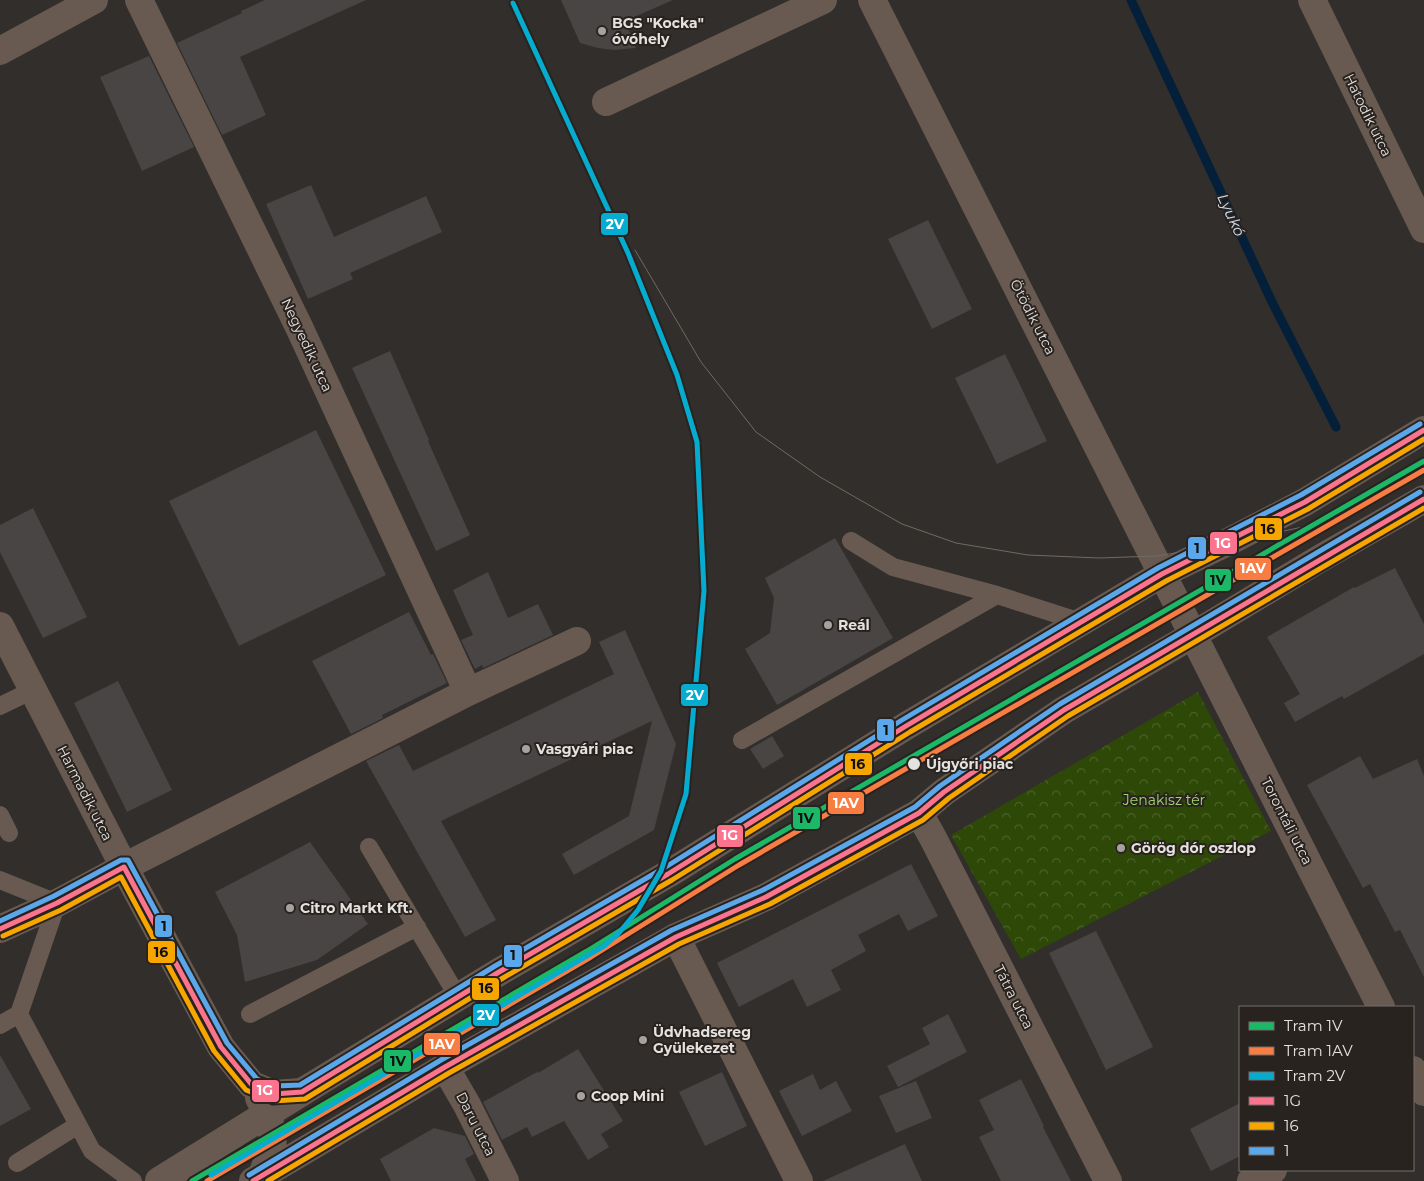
<svg xmlns="http://www.w3.org/2000/svg" width="1424" height="1181" font-family="Montserrat,sans-serif">
<style>
.park{fill:url(#park-crowns)}
.lines{fill:none;stroke-linecap:round;stroke-linejoin:round}
.stream{stroke:#041f39;stroke-width:9}
.building{fill:#484544}
.service{stroke:#685a50;stroke-width:18}
.minor{stroke:#685a50;stroke-width:28}
.tertiary{stroke:#685a50;stroke-width:28}
.tram{stroke:#726a63;stroke-width:1}
.bus-1-casing{stroke:#29231f;stroke-width:9}
.bus-2-casing{stroke:#29231f;stroke-width:9}
.bus-3-casing{stroke:#29231f;stroke-width:9}
.bus-1{stroke:#fc738d;stroke-width:5}
.bus-2{stroke:#f7a600;stroke-width:5}
.bus-3{stroke:#5aa8eb;stroke-width:5}
.tram-1-casing{stroke:#29231f;stroke-width:9}
.tram-2-casing{stroke:#29231f;stroke-width:9}
.tram-3-casing{stroke:#29231f;stroke-width:9}
.tram-1{stroke:#1ab867;stroke-width:5}
.tram-2{stroke:#f77d43;stroke-width:5}
.tram-3{stroke:#06acd0;stroke-width:5}
.poi-dot{fill:#a6a29f;stroke:#29231f;stroke-width:2}
.stop-dot{fill:#e5e1de;stroke:#29231f;stroke-width:2}
.labels{text-anchor:middle;stroke-width:4;stroke-linejoin:round;paint-order:stroke}
.poi-label{font-size:14px;font-weight:bold;fill:#e5e1de;stroke:#29231f;text-anchor:start}
.street-label{font-size:14px;fill:#e5e1de;stroke:#29231f}
.stop-label{font-size:14px;font-weight:bold;fill:#e5e1de;stroke:#29231f;text-anchor:start}
.park-label{font-size:14px;fill:#a1d56f;stroke:#29231f}
.water-label{font-size:15px;font-style:italic;fill:#d1e1f1;stroke:#29231f}
.line-badge{stroke:#29231f;stroke-width:2}
.badge-label{font-size:14px;text-anchor:middle;font-weight:bold;fill:#fff}
.pale-badge-label{font-size:14px;text-anchor:middle;font-weight:bold;fill:#111}
</style>
<defs>
<pattern id="park-crowns" width="20" height="18" patternUnits="userSpaceOnUse" patternTransform="scale(1.25)"><rect width="20" height="18" fill="#2e4807"/><path d="M2 6a3 3 0 1 1 6 0M12 15a3 3 0 1 1 6 0" fill="none" stroke="#4c622b"/></pattern>
</defs>
<rect width="100%" height="100%" fill="#312e2b"/>
<!-- park -->
<path class="park" d="M1198,692L1271,831L1021,959L951,835Z"/>
<g class="lines">
<!-- stream -->
<path class="stream" d="M1131,0L1273,304L1336,427"/>
</g>
<!-- building -->
<path class="building" d="M265,0H366L240,57L266,115L222,135L177,43L242,13L241,11Z
M561,0H673L625,21L636,48L614,50L598,48L580,43Z
M149,56L194,147L142,171L100,77Z
M311,185L334,237L426,196L442,232L350,273L353,279L308,299L266,204Z
M928,220L972,309L932,329L888,239Z
M390,351L429,440L428,441L470,535L436,551L352,368Z
M1005,354L1047,441L997,464L955,378Z
M316,430L386,575L239,646L169,501Z
M33,508L87,617L43,638L0,552V525Z
M835,538L893,638L777,705L745,649L770,633L774,598L765,578Z
M1395,568L1424,624V654L1344,699L1342,696L1295,722L1284,703L1300,694L1267,637L1354,587L1355,588Z
M488,572L508,618L538,604L553,635L483,668L482,665L475,669L461,640L473,635L453,590Z
M409,612L431,655L433,654L447,683L382,715L383,718L351,734L312,661Z
M625,630L676,744L654,830L574,875L562,854L629,816L652,721L441,821L496,920L465,937L366,761L399,745L413,771L614,674L599,642Z
M118,681L172,790L127,812L74,703Z
M772,736L784,756L763,769L750,749Z
M1360,756L1373,779L1417,759L1424,776V977L1400,930L1395,932L1370,884L1363,888L1307,785Z
M310,842L368,924L317,960L245,982L237,935L215,892Z
M911,864L938,916L908,931L899,914L858,935L866,951L831,970L841,990L807,1007L793,979L739,1007L717,963Z
M1096,931L1153,1047L1106,1070L1049,953Z
M948,1014L967,1052L898,1087L887,1066L930,1044L922,1028Z
M578,1049L623,1121L601,1134L609,1147L588,1160L564,1121L532,1137L527,1127L502,1140L483,1102L537,1072L538,1073Z
M0,1055L31,1109L0,1126Z
M722,1072L747,1126L705,1146L679,1092Z
M813,1074L820,1090L836,1081L852,1111L802,1136L779,1091Z
M1021,1079L1044,1126L1043,1127L1071,1181H1001L979,1137L994,1130L979,1100Z
M916,1081L932,1118L896,1133L879,1096Z
M1240,1103V1156L1211,1171L1190,1129Z
M434,1128L465,1136L474,1154L465,1159L476,1181H391L380,1159Z
M905,1144L922,1181H823Z"/>
<g class="lines">
<!-- service -->
<path class="service" d="M851,541L893,567L997,595
M0,706L33,690
M742,740L997,595L1081,622
M0,815L9,833
M369,847L458,997
M0,880L57,903L19,1014L0,1025
M19,1014L92,1151L133,1181
M250,1014L417,927
M17,1163L78,1125"/>
<!-- minor -->
<path class="minor" d="M139,0L299,327L468,692
M872,0L1381,1007
M1312,0L1424,229
M0,51L94,0
M606,102L823,0
M0,626L124,867L468,692L577,641
M919,813L933,838L1108,1181
M676,937L799,1181
M445,1067L467,1105L505,1181
M1413,1070L1424,1092
M259,1098C267,1113 275,1131 272,1148C270,1157 265,1166 262,1175
M159,1181L302,1092
M1251,1181L1273,1170"/>
<!-- tertiary -->
<path class="tertiary" d="M0,929L57,903L124,867L221,1047L252,1085L274,1094L302,1092L499,972L668,874L906,726L1162,574L1226,543L1305,502L1424,430
M253,1181L445,1067L676,937L766,897L919,813L944,792L1064,710L1193,635L1321,558L1424,499"/>
<!-- tram -->
<path class="tram" d="M635,250L701,362L756,432L820,477L902,524L956,543L1028,555L1099,558L1157,556L1199,549L1317,524"/>
<defs>
<path id="bus-1" d="M124,867L221,1047L252,1085L274,1094L302,1092L499,972L668,874L906,726L1162,574L1305,502L1424,430
M0,929L57,903L124,867
M253,1181L445,1067L676,937L766,897L919,813L944,792L1064,710L1424,499"/>
<path id="bus-2" d="M3,936L61,910L121,877L214,1051L246,1090L273,1101L305,1099L503,978L672,880L910,732L1166,581L1308,509L1424,439
M268,1181L449,1073L679,944L770,904L923,820L949,798L1068,716L1424,508"/>
<path id="bus-3" d="M0,921L54,896L121,860H128L227,1043L257,1079L275,1086L300,1085L495,966L664,868L902,720L1158,568L1301,495L1420,424
M249,1175L441,1060L672,930L763,890L915,807L940,786L1060,704L1420,492"/>
</defs>
<!-- bus-1 casing -->
<use href="#bus-1" class="bus-1-casing"/>
<!-- bus-2 casing -->
<use href="#bus-2" class="bus-2-casing"/>
<!-- bus-3 casing -->
<use href="#bus-3" class="bus-3-casing"/>
<!-- bus-1 -->
<use href="#bus-1" class="bus-1"/>
<!-- bus-2 -->
<use href="#bus-2" class="bus-2"/>
<!-- bus-3 -->
<use href="#bus-3" class="bus-3"/>
<defs>
<path id="tram-1" d="M192,1181L587,951L735,859L1424,461"/>
<path id="tram-2" d="M207,1181L591,957L739,865L1424,470"/>
<path id="tram-3" d="M211,1175L604,946L618,934L638,910L661,871L686,794L704,591L697,442L677,375L628,253L513,3"/>
</defs>
<!-- tram-1 casing -->
<use href="#tram-1" class="tram-1-casing"/>
<!-- tram-2 casing -->
<use href="#tram-2" class="tram-2-casing"/>
<!-- tram-3 casing -->
<use href="#tram-3" class="tram-3-casing"/>
<!-- tram-1 -->
<use href="#tram-1" class="tram-1"/>
<!-- tram-2 -->
<use href="#tram-2" class="tram-2"/>
<!-- tram-3 -->
<use href="#tram-3" class="tram-3"/>
</g>
<!-- markers -->
<g class="poi-dot">
<circle cx="602" cy="31" r="5"/>
<circle cx="828" cy="625" r="5"/>
<circle cx="526" cy="749" r="5"/>
<circle cx="1121" cy="848" r="5"/>
<circle cx="290" cy="908" r="5"/>
<circle cx="643" cy="1040" r="5"/>
<circle cx="581" cy="1096" r="5"/>
</g>
<circle class="stop-dot" cx="914" cy="764" r="7"/>
<g class="labels">
<!-- poi labels -->
<g class="poi-label">
<text x="612" y="28">BGS "Kocka"<tspan x="612" dy="16">óvóhely</tspan></text>
<text x="838" y="630">Reál</text>
<text x="536" y="754">Vasgyári piac</text>
<text x="1131" y="853">Görög dór oszlop</text>
<text x="300" y="913">Citro Markt Kft.</text>
<text x="653" y="1037">Üdvhadsereg<tspan x="653" dy="16">Gyülekezet</tspan></text>
<text x="591" y="1101">Coop Mini</text>
</g>
<!-- street labels -->
<g class="street-label">
<text transform="translate(1368 115) rotate(64)" y="5">Hatodik utca</text>
<text transform="translate(1033 317) rotate(63)" y="5">Ötödik utca</text>
<text transform="translate(307 345) rotate(65)" y="5">Negyedik utca</text>
<text transform="translate(85 793) rotate(63)" y="5">Harmadik utca</text>
<text transform="translate(1287 821) rotate(63)" y="5">Torontáli utca</text>
<text transform="translate(1014 997) rotate(63)" y="5">Tátra utca</text>
<text transform="translate(476 1124) rotate(63)" y="5">Daru utca</text>
</g>
<!-- stop labels -->
<g class="stop-label">
<text x="926" y="769">Újgyőri piac</text>
</g>
<!-- park labels -->
<g class="park-label">
<text x="1164" y="805">Jenakisz tér</text>
</g>
<!-- water labels -->
<g class="water-label">
<text transform="translate(1231 215) rotate(65)" y="5">Lyukó</text>
</g>
</g>
<g class="line-badge">
<rect x="600" y="212" width="29" height="24" rx="5" fill="#06acd0"/>
<rect x="1254" y="517" width="29" height="24" rx="5" fill="#f7a600"/>
<rect x="1209" y="531" width="29" height="24" rx="5" fill="#fc738d"/>
<rect x="1187" y="536" width="20" height="24" rx="5" fill="#5aa8eb"/>
<rect x="1234" y="557" width="38" height="24" rx="5" fill="#f77d43"/>
<rect x="1204" y="568" width="28" height="24" rx="5" fill="#1ab867"/>
<rect x="680" y="683" width="29" height="24" rx="5" fill="#06acd0"/>
<rect x="876" y="718" width="19" height="24" rx="5" fill="#5aa8eb"/>
<rect x="844" y="752" width="29" height="24" rx="5" fill="#f7a600"/>
<rect x="827" y="791" width="38" height="24" rx="5" fill="#f77d43"/>
<rect x="792" y="806" width="29" height="24" rx="5" fill="#1ab867"/>
<rect x="716" y="824" width="28" height="24" rx="5" fill="#fc738d"/>
<rect x="154" y="914" width="19" height="24" rx="5" fill="#5aa8eb"/>
<rect x="147" y="940" width="29" height="24" rx="5" fill="#f7a600"/>
<rect x="503" y="944" width="20" height="24" rx="5" fill="#5aa8eb"/>
<rect x="471" y="977" width="29" height="24" rx="5" fill="#f7a600"/>
<rect x="472" y="1003" width="28" height="24" rx="5" fill="#06acd0"/>
<rect x="423" y="1032" width="38" height="24" rx="5" fill="#f77d43"/>
<rect x="383" y="1049" width="29" height="24" rx="5" fill="#1ab867"/>
<rect x="251" y="1079" width="29" height="24" rx="5" fill="#fc738d"/>
</g>
<g class="badge-label">
<text x="615" y="229">2V</text>
<text x="1223" y="548">1G</text>
<text x="1253" y="573">1AV</text>
<text x="695" y="700">2V</text>
<text x="846" y="808">1AV</text>
<text x="730" y="840">1G</text>
<text x="486" y="1020">2V</text>
<text x="442" y="1049">1AV</text>
<text x="265" y="1095">1G</text>
</g>
<g class="pale-badge-label">
<text x="1268" y="534">16</text>
<text x="1197" y="553">1</text>
<text x="1218" y="585">1V</text>
<text x="886" y="735">1</text>
<text x="858" y="769">16</text>
<text x="806" y="823">1V</text>
<text x="164" y="931">1</text>
<text x="161" y="957">16</text>
<text x="513" y="960">1</text>
<text x="486" y="993">16</text>
<text x="398" y="1066">1V</text>
</g>
<!-- legend -->
<rect x="1239" y="1006" width="175" height="165" fill="#29231f" stroke="#746f6b"/>
<rect x="1249" y="1022" width="25" height="8" fill="#1ab867" stroke="#746f6b"/>
<text x="1284" y="1031" font-size="15" fill="#e5e1de">Tram 1V</text>
<rect x="1249" y="1047" width="25" height="8" fill="#f77d43" stroke="#746f6b"/>
<text x="1284" y="1056" font-size="15" fill="#e5e1de">Tram 1AV</text>
<rect x="1249" y="1072" width="25" height="8" fill="#06acd0" stroke="#746f6b"/>
<text x="1284" y="1081" font-size="15" fill="#e5e1de">Tram 2V</text>
<rect x="1249" y="1097" width="25" height="8" fill="#fc738d" stroke="#746f6b"/>
<text x="1284" y="1106" font-size="15" fill="#e5e1de">1G</text>
<rect x="1249" y="1122" width="25" height="8" fill="#f7a600" stroke="#746f6b"/>
<text x="1284" y="1131" font-size="15" fill="#e5e1de">16</text>
<rect x="1249" y="1147" width="25" height="8" fill="#5aa8eb" stroke="#746f6b"/>
<text x="1284" y="1156" font-size="15" fill="#e5e1de">1</text>
</svg>
